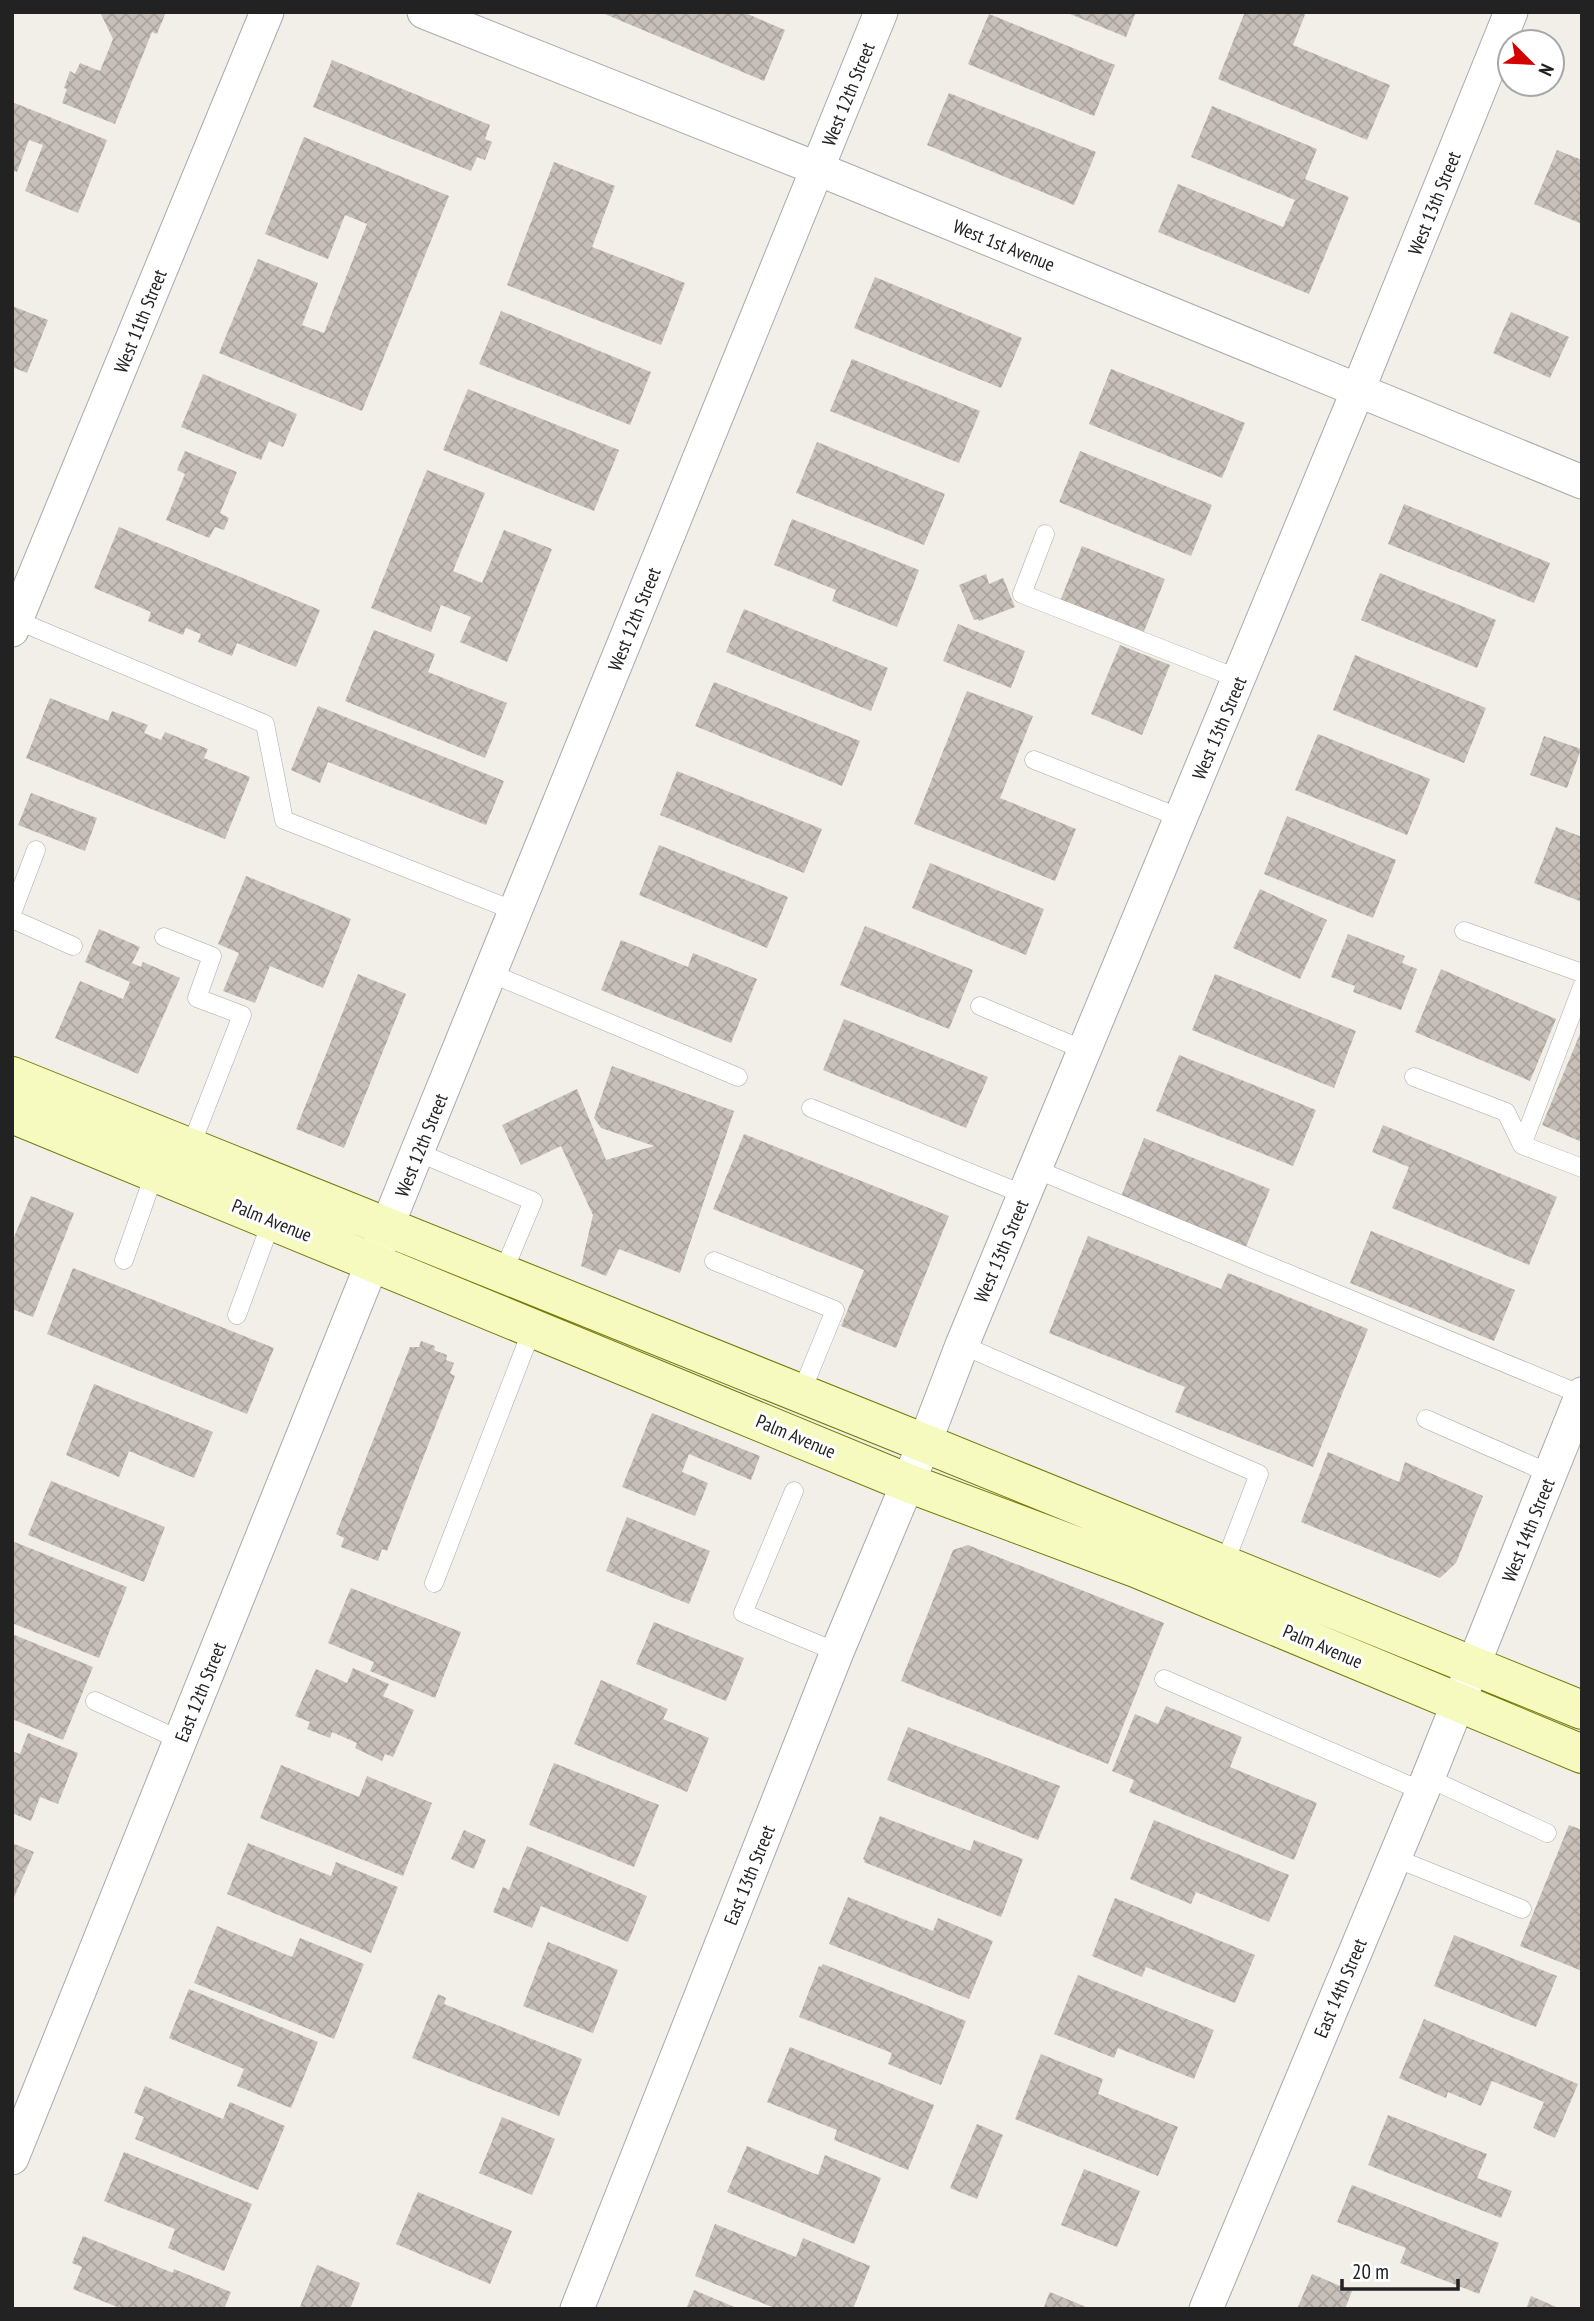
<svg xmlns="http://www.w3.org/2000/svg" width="1594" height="2321" font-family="'PT Sans Narrow',sans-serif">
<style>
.building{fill:url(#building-cross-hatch)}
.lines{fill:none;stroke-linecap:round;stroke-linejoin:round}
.lane-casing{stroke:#a9a9a9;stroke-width:19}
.street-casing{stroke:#a9a9a9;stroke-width:35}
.secondary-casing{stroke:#707d05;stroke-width:40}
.lane{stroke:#fff;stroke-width:18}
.street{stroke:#fff;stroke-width:33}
.secondary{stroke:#f7fabf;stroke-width:38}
.labels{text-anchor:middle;stroke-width:6;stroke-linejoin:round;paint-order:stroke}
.street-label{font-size:19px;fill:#222;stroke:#fff}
</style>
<defs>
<pattern id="building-cross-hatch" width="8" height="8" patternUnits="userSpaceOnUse" patternTransform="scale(1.75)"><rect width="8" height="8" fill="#c7bfb8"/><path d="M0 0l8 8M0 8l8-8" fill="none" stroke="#aba49e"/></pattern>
</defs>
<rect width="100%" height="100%" fill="#f2efe9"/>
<!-- building -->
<path class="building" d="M100,12H166L157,34L152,32L115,124L62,103L67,89L64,88L70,71L75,74L80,63L100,71L113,39Z
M600,12H743L785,30L764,81Z
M1065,12H1136L1126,37Z
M1245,12H1306L1293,45L1390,85L1367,140L1218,79Z
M989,14L1115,65L1094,116L968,64Z
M332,60L490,125L485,139L492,142L485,160L477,157L471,171L313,107Z
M949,93L1096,152L1074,205L927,145Z
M12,102L107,140L78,213L25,191L43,145L29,140L17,172L12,170Z
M1212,106L1317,149L1305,179L1349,197L1309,294L1158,232L1178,184L1283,227L1295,200L1191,157Z
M304,137L449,196L362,411L219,353L258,259L318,283L302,325L324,333L367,224L345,215L328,259L265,234Z
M1557,150L1582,160V224L1534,204Z
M554,162L615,186L592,247L685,283L661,345L507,285Z
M875,277L1022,338L1001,388L854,328Z
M12,306L48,320L27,373L12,367Z
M501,311L651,372L630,425L479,364Z
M1511,312L1569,337L1550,378L1493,353Z
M852,359L980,411L959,463L830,411Z
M1111,369L1245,423L1222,478L1089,424Z
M203,374L297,414L283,447L269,441L261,460L181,427Z
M468,389L619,450L594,511L443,450Z
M817,442L945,494L924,545L796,493Z
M185,451L237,472L220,513L229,518L224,530L215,527L209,538L166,520L185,474L177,470Z
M1080,451L1212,505L1191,556L1059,502Z
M427,470L485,493L453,571L482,583L504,530L552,549L507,662L460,642L471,617L441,605L431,632L371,608Z
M1404,504L1550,563L1534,603L1388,544Z
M792,519L919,570L897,627L832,601L836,590L774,565Z
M119,527L320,610L296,667L237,643L232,656L198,642L201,634L186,628L183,635L148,621L151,612L94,588Z
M1082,546L1165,579L1143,634L1060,601Z
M1380,573L1496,620L1477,668L1361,620Z
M986,574L989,584L1003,578L1015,607L979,621L978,619L974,620L959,585Z
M744,609L888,668L871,711L726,652Z
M958,624L1025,651L1011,688L943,661Z
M374,630L435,654L428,672L507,703L485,758L345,701Z
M1120,645L1170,665L1142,735L1091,714Z
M1355,655L1486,708L1464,763L1333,710Z
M714,682L860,741L842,786L695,726Z
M967,691L1033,716L1000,798L1076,829L1055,881L914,824Z
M50,698L108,721L112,711L148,725L144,733L161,740L165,732L208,749L204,758L250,777L225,839L26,758Z
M318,706L504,781L486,825L328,762L320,783L291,770Z
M1318,734L1430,779L1407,835L1295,790Z
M1544,736L1581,749L1567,788L1530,775Z
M677,771L822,829L804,873L660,815Z
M31,793L97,818L85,851L18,825Z
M1287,816L1396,860L1373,918L1264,874Z
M1556,827L1582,837V902L1534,883Z
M659,845L788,897L767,948L639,895Z
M930,863L1044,909L1026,955L912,908Z
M246,876L351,919L323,988L270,966L255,1003L223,991L239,953L218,944Z
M1260,889L1327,920L1300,979L1233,948Z
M865,926L973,970L949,1029L840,985Z
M99,929L140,947L132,963L141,967L143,962L180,978L138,1074L55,1038L80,981L123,999L130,982L85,962Z
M1348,934L1405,956L1402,963L1417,969L1401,1010L1353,992L1355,986L1331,977Z
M621,940L688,967L693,953L757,979L731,1043L601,990Z
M1441,969L1556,1019L1530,1081L1415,1032Z
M358,974L406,994L344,1148L296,1129Z
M1215,974L1356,1031L1334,1088L1192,1030Z
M844,1019L988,1077L966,1128L823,1070Z
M1582,1029V1142L1542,1125Z
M1179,1055L1316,1110L1293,1166L1156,1111Z
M612,1066L734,1111L680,1273L619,1249L606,1276L581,1266L593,1215L561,1146L521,1165L502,1125L577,1089L606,1160L654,1146L601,1128L594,1118Z
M1383,1125L1557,1197L1529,1265L1392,1208L1409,1167L1372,1152Z
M744,1134L949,1216L896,1348L841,1326L864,1270L713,1209Z
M1144,1138L1270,1189L1245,1249L1120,1199Z
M31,1196L74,1213L33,1317L12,1309V1242Z
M1371,1231L1515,1290L1494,1341L1350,1283Z
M1088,1236L1221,1289L1228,1273L1368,1329L1313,1467L1175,1412L1185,1387L1049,1333Z
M73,1268L274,1348L247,1414L47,1334Z
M421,1341L435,1346L434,1350L447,1355L446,1360L454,1363L450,1373L455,1376L387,1551L382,1549L378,1561L341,1547L344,1538L336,1534L410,1347H419Z
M94,1384L213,1432L194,1478L129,1451L119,1477L66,1455Z
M652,1413L760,1456L751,1480L689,1454L682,1472L708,1483L695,1516L622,1487Z
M1328,1452L1399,1482L1405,1462L1483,1496L1456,1563L1440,1578L1301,1522Z
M51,1481L165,1527L144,1582L28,1535Z
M627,1517L710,1551L689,1604L606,1571Z
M12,1541L127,1587L99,1658L12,1623Z
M968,1545L1164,1623L1108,1764L901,1681L953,1550Z
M351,1588L461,1632L435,1698L370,1671L374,1662L328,1643Z
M654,1622L744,1658L726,1701L636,1664Z
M12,1634L93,1667L63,1740L12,1719Z
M353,1668L389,1684L383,1696L414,1710L393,1757L385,1754L382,1761L355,1748L357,1743L332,1732L330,1738L307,1729L310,1722L295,1716L316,1669L347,1683Z
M601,1680L668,1709L663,1719L709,1738L687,1792L574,1744Z
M1166,1706L1242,1737L1230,1767L1317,1803L1294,1860L1129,1792L1134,1780L1112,1771L1135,1714L1158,1724Z
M908,1727L1060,1786L1038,1840L887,1780Z
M28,1733L78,1753L58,1804L40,1797L31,1821L12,1813V1751L20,1754Z
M554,1763L659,1805L634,1867L529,1825Z
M281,1765L359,1797L367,1776L432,1803L403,1876L260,1818Z
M880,1816L970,1851L974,1840L1023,1859L1001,1917L864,1862L865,1860L863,1859Z
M1154,1820L1289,1875L1269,1922L1196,1892L1191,1904L1130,1879Z
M1569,1825L1582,1830V1971L1520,1946Z
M464,1830L486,1840L474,1869L451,1859Z
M12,1843L34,1852L12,1902Z
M248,1843L331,1876L336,1862L398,1887L371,1953L227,1894Z
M527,1846L647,1896L628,1942L541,1906L532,1928L493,1912L503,1887L509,1890Z
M848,1897L933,1931L938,1918L993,1941L969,1999L829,1944Z
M1115,1898L1255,1955L1235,2003L1146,1967L1142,1977L1092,1956Z
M217,1926L292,1957L300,1938L364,1964L334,2039L194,1983Z
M1454,1935L1557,1976L1536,2027L1434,1986Z
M548,1942L618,1970L593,2033L523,2006Z
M823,1964L966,2021L941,2085L888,2064L892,2053L799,2017L819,1966L821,1967Z
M1078,1975L1214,2030L1194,2079L1118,2048L1114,2058L1054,2034Z
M189,1989L318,2042L291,2108L237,2086L244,2069L169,2038Z
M438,1994L446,1998L444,2004L582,2059L559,2116L412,2058Z
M1424,2019L1578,2084L1555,2138L1533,2128L1544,2102L1492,2081L1481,2106L1448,2092L1446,2098L1399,2078Z
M790,2047L934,2105L908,2170L834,2140L837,2130L767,2102Z
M1041,2054L1103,2079L1098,2094L1178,2127L1158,2176L1015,2119Z
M145,2086L223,2119L230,2102L285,2126L258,2190L135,2139L144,2117L134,2113Z
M1388,2115L1487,2154L1477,2178L1512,2191L1501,2218L1368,2165Z
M502,2117L555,2139L532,2195L479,2173Z
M977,2124L1003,2135L977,2199L950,2188Z
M747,2146L818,2175L825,2155L881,2178L854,2244L727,2192Z
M124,2152L252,2204L224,2271L168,2248L175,2229L104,2201Z
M1084,2169L1140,2191L1117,2247L1061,2225Z
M1352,2185L1499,2243L1479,2294L1400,2263L1406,2248L1337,2222Z
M418,2192L512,2231L490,2284L396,2244Z
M715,2224L796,2257L803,2238L870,2266L853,2309H777L695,2276Z
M83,2236L173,2273L174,2269L231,2292L224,2309H122L73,2289L82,2267L72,2263Z
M317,2265L360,2283L350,2309H299Z
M1312,2274L1352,2291L1345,2309H1297Z
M694,2290L739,2309H686Z
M1050,2292L1091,2309H1043Z
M1531,2296L1561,2309H1526Z"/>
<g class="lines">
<defs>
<path id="lane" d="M1045,534L1022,594L1239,679
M16,620L265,724L284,820L515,911
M1034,760L1181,818
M12,913L36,850
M12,919L73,946
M1464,931L1582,973
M164,937L212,956L197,998L242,1015L190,1148
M490,973L738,1077
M980,1006L1084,1050
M1414,1077L1506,1112L1522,1145L1582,1168
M811,1108L1025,1195
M1522,1145L1582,987
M417,1152L533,1201L502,1275
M1035,1169L1582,1395
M124,1260L155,1172
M714,1261L835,1310L801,1393
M237,1315L272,1220
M962,1345L1259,1474L1224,1565
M1426,1419L1551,1474
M794,1491L743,1613L837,1652
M434,1583L533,1327
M1164,1679L1422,1791
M95,1701L180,1740
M1428,1778L1547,1833
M1395,1858L1522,1909"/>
<path id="street" d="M424,12L818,169L1582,482
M12,630L267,12
M12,2158L417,1152L881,12
M577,2309L837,1652L925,1442L962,1345L1358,390L1511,12
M1206,2309L1428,1778L1582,1394"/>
<path id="secondary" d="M12,1076C535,1289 1060,1495 1582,1710
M12,1114L908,1483L1138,1569L1582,1754"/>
</defs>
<!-- lane casing -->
<use href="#lane" class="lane-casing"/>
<!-- street casing -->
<use href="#street" class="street-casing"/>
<!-- secondary casing -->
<use href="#secondary" class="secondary-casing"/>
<!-- lane -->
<use href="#lane" class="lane"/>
<!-- street -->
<use href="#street" class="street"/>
<!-- secondary -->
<use href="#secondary" class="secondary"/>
</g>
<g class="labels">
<!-- street labels -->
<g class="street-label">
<text transform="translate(848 94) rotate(-68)" y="7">West 12th Street</text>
<text transform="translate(1434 203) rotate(-68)" y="7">West 13th Street</text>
<text transform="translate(1004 245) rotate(22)" y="7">West 1st Avenue</text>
<text transform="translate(140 321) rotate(-68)" y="7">West 11th Street</text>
<text transform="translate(634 619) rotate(-68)" y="7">West 12th Street</text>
<text transform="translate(1219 728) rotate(-67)" y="7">West 13th Street</text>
<text transform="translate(421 1145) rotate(-68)" y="7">West 12th Street</text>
<text transform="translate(272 1220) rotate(22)" y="7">Palm Avenue</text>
<text transform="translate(1001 1251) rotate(-67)" y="7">West 13th Street</text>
<text transform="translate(796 1436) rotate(23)" y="7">Palm Avenue</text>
<text transform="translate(1528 1530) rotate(-68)" y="7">West 14th Street</text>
<text transform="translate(1323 1646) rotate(23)" y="7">Palm Avenue</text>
<text transform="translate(200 1692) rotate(-68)" y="7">East 12th Street</text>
<text transform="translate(749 1875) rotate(-68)" y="7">East 13th Street</text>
<text transform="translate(1340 1988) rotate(-67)" y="7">East 14th Street</text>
</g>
</g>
<!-- border -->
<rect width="1594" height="2321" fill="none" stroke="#222222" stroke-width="28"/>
<!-- north arrow -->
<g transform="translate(1531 63) rotate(114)"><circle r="33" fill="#ffffff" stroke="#a7a7a7" stroke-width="2"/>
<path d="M0-5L12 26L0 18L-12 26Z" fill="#d40000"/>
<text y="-10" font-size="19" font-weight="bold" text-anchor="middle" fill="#222222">N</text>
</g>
<!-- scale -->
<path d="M1342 2279v10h116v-10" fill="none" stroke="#222222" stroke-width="3.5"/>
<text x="1352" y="2279" font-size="21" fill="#222222" stroke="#ffffff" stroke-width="5" paint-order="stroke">20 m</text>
</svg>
